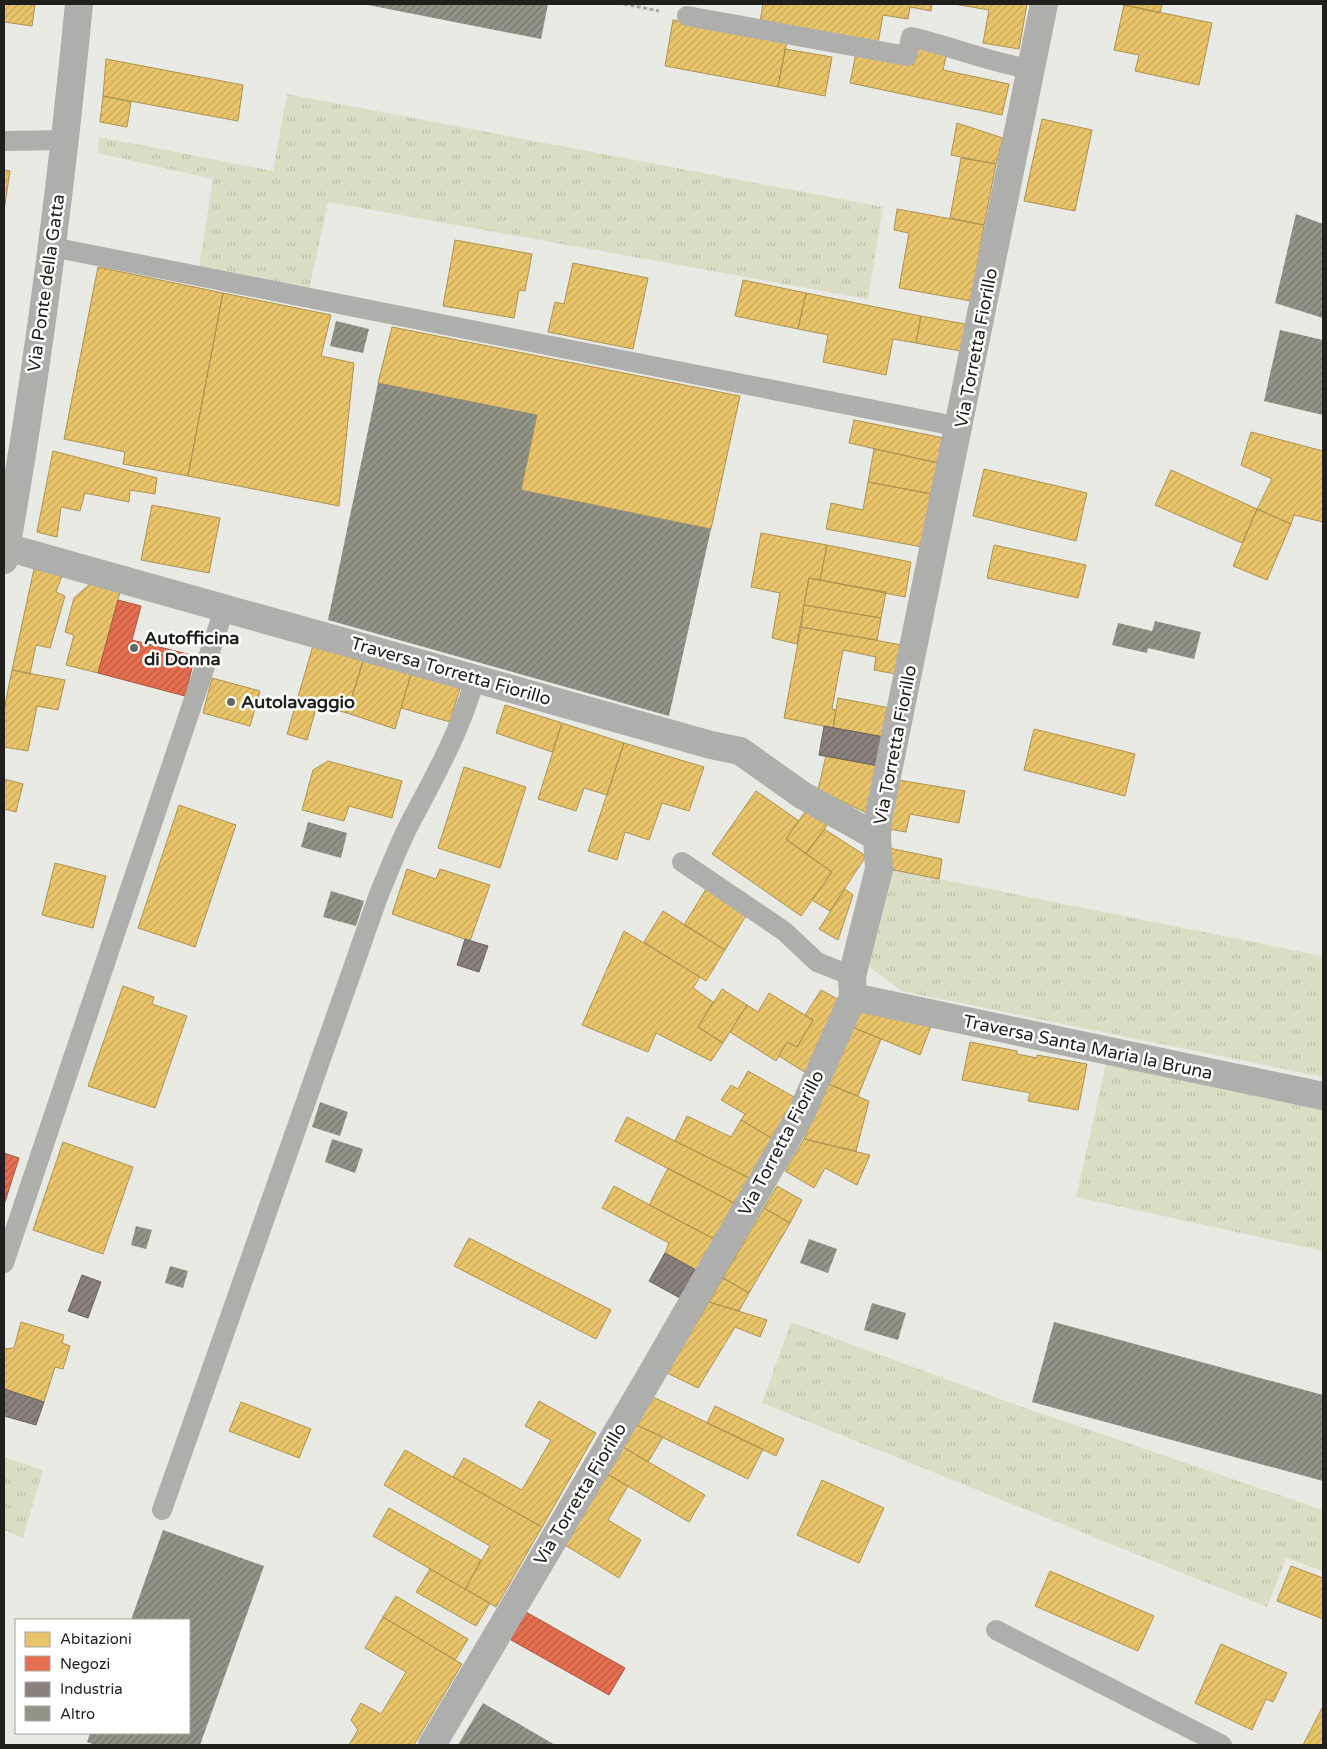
<svg xmlns="http://www.w3.org/2000/svg" width="1327" height="1749" font-family="'Varela Round',sans-serif">
<style>
.grass{fill:url(#grass-tufts)}
.homes{fill:url(#homes-hatch);stroke:#ac9352}
.shops{fill:url(#shops-hatch);stroke:#ab5741}
.industry{fill:url(#industry-hatch);stroke:#6a645f}
.building{fill:url(#building-hatch)}
.lines{fill:none;stroke-linecap:round;stroke-linejoin:round}
.path{stroke:#a8a9a6;stroke-width:3;stroke-dasharray:4 2.5;stroke-linecap:butt}
.lane{stroke:#aeaeac;stroke-width:20}
.street{stroke:#aeaeac;stroke-width:28}
.poi-dot{fill:#666761;stroke:#fff;stroke-width:2}
.labels{text-anchor:middle;stroke-width:5;stroke-linejoin:round;paint-order:stroke}
.street-label{font-size:18px;fill:#1f201b;stroke:#fff}
.poi-label{font-size:18px;font-weight:bold;fill:#1f201b;stroke:#fff;text-anchor:start}
</style>
<defs>
<pattern id="grass-tufts" width="24" height="20" patternUnits="userSpaceOnUse" patternTransform="scale(1.25)"><rect width="24" height="20" fill="#dbdec4"/><path d="M3 7l-1-3M5 7V3M7 7l1-3M15 17l-1-3M17 17v-4M19 17l1-3" fill="none" stroke="#bcbea8"/></pattern>
<pattern id="homes-hatch" width="6" height="6" patternUnits="userSpaceOnUse" patternTransform="scale(1.25)"><rect width="6" height="6" fill="#e9c46a"/><path d="M-1 1l2-2M0 6l6-6M5 7l2-2" fill="none" stroke="#c7a85b"/></pattern>
<pattern id="shops-hatch" width="6" height="6" patternUnits="userSpaceOnUse" patternTransform="scale(1.25)"><rect width="6" height="6" fill="#e76f51"/><path d="M-1 1l2-2M0 6l6-6M5 7l2-2" fill="none" stroke="#bb5b42"/></pattern>
<pattern id="industry-hatch" width="6" height="6" patternUnits="userSpaceOnUse" patternTransform="scale(1.25)"><rect width="6" height="6" fill="#8a817c"/><path d="M-1 1l2-2M0 6l6-6M5 7l2-2" fill="none" stroke="#706965"/></pattern>
<pattern id="building-hatch" width="6" height="6" patternUnits="userSpaceOnUse" patternTransform="scale(1.25)"><rect width="6" height="6" fill="#939487"/><path d="M-1 1l2-2M0 6l6-6M5 7l2-2" fill="none" stroke="#77786e"/></pattern>
</defs>
<rect width="100%" height="100%" fill="#e9eae3"/>
<!-- grass -->
<path class="grass" d="M287,94L883,207L868,299L328,202L309,290L199,267L213,179L97,153L99,137L273,171Z
M889,869L1323,956V1077L902,991L869,967Z
M1106,1064L1323,1110V1251L1076,1197Z
M791,1322L1011,1403L1323,1510V1571L1286,1558L1267,1607L762,1403Z
M4,1457L43,1470L23,1538L4,1530Z"/>
<!-- homes -->
<path class="homes" d="M4,4H35L32,26L4,22Z
M763,4H932L931,11L910,7L908,19L883,15L878,43L760,22Z
M954,4H1027L1019,49L983,43L989,10Z
M1120,4H1162L1160,13Z
M1124,5L1212,23L1199,85L1135,71L1139,55L1114,50Z
M673,20L787,41L778,87L665,66Z
M919,45L947,52L943,70L1009,84L1002,115L850,83L856,53L914,65Z
M785,49L832,57L825,96L778,87Z
M106,59L243,85L238,121L103,96Z
M103,96L131,102L127,127L100,122Z
M1042,119L1092,130L1075,211L1024,201Z
M957,123L1003,138L996,164L951,155Z
M961,158L996,164L984,225L950,218Z
M4,170L10,171L4,211Z
M897,209L984,225L971,301L899,288L909,233L894,230Z
M455,240L532,254L525,291L519,290L514,318L443,306Z
M573,263L648,278L633,349L548,332L555,302L564,304Z
M98,267L223,293L188,476L123,464L125,452L64,439Z
M743,280L806,293L798,329L735,316Z
M223,293L331,315L321,356L354,363L339,506L188,476Z
M806,293L921,316L916,343L893,339L886,375L823,362L828,335L798,329Z
M921,316L971,325L966,352L916,343Z
M392,327L740,396L711,529L521,490L537,415L378,383Z
M854,420L944,438L938,463L849,443Z
M1251,432L1323,451V522L1294,515L1291,524L1257,509L1272,479L1241,465Z
M874,449L938,463L932,494L868,482Z
M53,451L157,478L155,494L130,490L129,502L85,493L80,511L61,507L57,537L37,532Z
M984,469L1087,493L1076,541L973,516Z
M1171,470L1257,509L1242,543L1155,505Z
M868,482L932,494L922,547L826,529L831,503L863,510Z
M152,505L220,518L209,573L141,560Z
M1257,509L1291,524L1267,580L1233,566Z
M761,533L827,545L820,580L809,578L797,644L772,638L780,593L751,587Z
M827,545L911,562L905,597L820,580Z
M994,545L1086,565L1078,598L987,578Z
M34,569L62,576L56,592L65,596L50,648L36,645L30,674L12,670Z
M809,578L886,592L881,618L804,605Z
M90,584L120,592L98,673L66,665L74,635L65,632L74,598Z
M804,605L881,618L877,640L801,627Z
M801,627L902,645L896,674L874,670L876,657L843,650L832,709L836,710L833,728L784,718Z
M313,646L363,661L347,713L317,705L307,740L287,734Z
M363,661L411,674L395,729L347,713Z
M12,670L65,680L58,710L37,706L28,751L4,747V710Z
M411,674L460,688L450,722L401,708Z
M212,678L260,691L250,726L203,713Z
M838,698L890,708L884,737L833,728Z
M505,705L562,723L552,752L496,733Z
M562,723L624,743L607,795L584,788L576,811L538,799Z
M1034,729L1135,754L1125,796L1024,770Z
M624,743L704,767L689,811L662,803L649,840L625,832L617,860L588,851Z
M826,756L879,766L869,814L818,790Z
M328,761L402,781L392,818L349,806L344,821L302,810L313,770Z
M464,767L526,787L500,868L438,848Z
M4,779L23,784L16,812L4,809Z
M898,780L965,791L959,823L910,814L906,832L889,829Z
M756,791L799,821L786,839L832,872L801,916L712,854Z
M179,805L236,825L195,947L138,928Z
M807,809L828,824L806,854L786,839Z
M824,829L866,856L830,911L812,900L832,872L806,854Z
M889,848L942,859L939,879L889,869Z
M55,863L106,876L93,928L42,915Z
M407,869L436,879L440,869L490,885L470,941L392,914Z
M706,889L747,914L725,950L684,925Z
M845,889L853,895L838,940L819,929Z
M663,911L725,950L706,981L644,942Z
M624,931L700,977L693,988L713,1002L698,1027L723,1043L711,1061L656,1033L648,1052L582,1025Z
M123,986L154,997L152,1004L187,1016L155,1108L88,1086Z
M722,989L747,1005L723,1043L698,1027Z
M821,990L843,1002L809,1075L779,1056L787,1042L797,1047L813,1020L805,1015Z
M769,993L813,1020L797,1047L787,1042L776,1061L730,1032L747,1005L758,1012Z
M859,1010L931,1026L920,1055L852,1027Z
M852,1027L881,1039L858,1096L828,1084Z
M970,1042L1017,1051V1054L1037,1058V1055L1087,1064L1078,1110L1028,1101L1030,1093L962,1080Z
M748,1071L796,1098L773,1139L741,1120L745,1114L721,1100L731,1085L738,1089Z
M828,1084L869,1101L856,1151L804,1139Z
M687,1116L731,1137L741,1120L773,1139L749,1178L675,1141Z
M627,1117L749,1178L734,1203L615,1141Z
M804,1139L870,1155L857,1185L825,1168L814,1188L785,1171Z
M63,1142L133,1167L103,1254L33,1230Z
M668,1168L734,1203L714,1239L649,1205Z
M614,1186L714,1239L696,1270L665,1253L669,1243L602,1208Z
M777,1186L802,1200L790,1223L764,1208Z
M764,1208L790,1223L749,1293L723,1278Z
M469,1238L611,1310L596,1339L454,1266Z
M723,1278L749,1293L739,1311L709,1302Z
M709,1302L767,1320L760,1337L735,1327L698,1388L667,1373Z
M21,1322L64,1335L62,1343L70,1346L63,1369L55,1367L44,1402L4,1389V1349L14,1348Z
M653,1397L763,1449L748,1479L637,1425Z
M539,1401L596,1433L542,1527L453,1477L464,1458L522,1490L551,1440L525,1426Z
M241,1402L311,1429L299,1458L229,1431Z
M715,1406L784,1439L776,1456L707,1423Z
M637,1425L663,1437L648,1462L623,1447Z
M623,1447L705,1495L689,1522L607,1474Z
M405,1450L542,1527L496,1607L465,1589L490,1546L384,1485Z
M607,1474L628,1486L608,1520L641,1540L619,1578L565,1545Z
M822,1480L884,1508L859,1563L797,1535Z
M389,1508L481,1560L465,1589L373,1536Z
M1291,1566L1323,1578V1619L1277,1601Z
M430,1569L490,1603L476,1626L416,1592Z
M1050,1571L1154,1616L1138,1651L1035,1606Z
M396,1596L468,1639L455,1660L383,1617Z
M383,1617L462,1664L414,1745H349L358,1730L351,1720L361,1703L381,1714L406,1672L365,1648Z
M1221,1644L1287,1673L1273,1702L1266,1699L1252,1730L1195,1703Z
M1323,1706V1745H1303Z"/>
<!-- shops -->
<path class="shops" d="M118,600L141,606L132,640L195,656L185,696L98,673Z
M4,1153L19,1158L4,1205Z
M526,1612L625,1668L609,1695L511,1640Z"/>
<!-- industry -->
<path class="industry" d="M824,726L884,737L879,766L819,755Z
M465,939L488,946L479,972L457,965Z
M665,1253L696,1270L680,1298L649,1281Z
M82,1275L101,1282L88,1318L68,1311Z
M4,1389L44,1402L36,1425L4,1416Z"/>
<!-- building -->
<path class="building" d="M363,4H548L541,39Z
M1296,214L1323,224V318L1275,303Z
M336,321L369,329L363,353L330,346Z
M1280,330L1323,340V415L1264,401Z
M378,383L537,415L521,490L711,529L669,716L328,620Z
M1155,621L1201,632L1194,659L1148,648L1147,653L1112,645L1118,623L1152,631Z
M308,822L347,833L341,858L301,847Z
M331,891L364,901L356,926L323,917Z
M320,1102L348,1112L340,1136L312,1127Z
M332,1139L363,1149L355,1173L325,1162Z
M136,1226L152,1230L146,1249L131,1245Z
M809,1239L837,1249L828,1273L800,1263Z
M170,1266L188,1271L183,1288L165,1283Z
M872,1303L906,1313L898,1340L864,1330Z
M1054,1322L1323,1395V1481L1032,1402Z
M163,1530L264,1566L200,1745H95L87,1742L90,1733H189V1620H131Z
M483,1703L555,1745H458Z"/>
<g class="lines">
<!-- path -->
<path class="path" d="M624,4L659,11"/>
<!-- lane -->
<path class="lane" d="M687,16L907,56L911,37C951,46 990,63 1031,69
M4,141L66,140
M52,247L960,427
M682,862L784,931L817,962L852,976
M4,1263L225,607
M162,1510L379,894C389,871 397,849 408,827C433,779 461,731 475,678
M996,1630L1222,1745"/>
<!-- street -->
<path class="street" d="M6,547L711,745L740,751L802,795L877,837
M4,560C37,376 61,190 79,4
M853,997L1323,1096
M432,1745L648,1380L802,1112L853,997L852,976L879,869L877,837L878,820L1044,4"/>
</g>
<!-- markers -->
<g class="poi-dot">
<circle cx="134" cy="648" r="5"/>
<circle cx="231" cy="702" r="5"/>
</g>
<g class="labels">
<!-- street labels -->
<g class="street-label">
<text transform="translate(46 283) rotate(-82)" y="6">Via Ponte della Gatta</text>
<text transform="translate(976 348) rotate(-79)" y="6">Via Torretta Fiorillo</text>
<text transform="translate(451 671) rotate(16)" y="6">Traversa Torretta Fiorillo</text>
<text transform="translate(895 745) rotate(-79)" y="6">Via Torretta Fiorillo</text>
<text transform="translate(1088 1047) rotate(12)" y="6">Traversa Santa Maria la Bruna</text>
<text transform="translate(781 1143) rotate(-62)" y="6">Via Torretta Fiorillo</text>
<text transform="translate(580 1494) rotate(-59)" y="6">Via Torretta Fiorillo</text>
</g>
<!-- poi labels -->
<g class="poi-label">
<text x="144" y="644">Autofficina<tspan x="144" dy="21">di Donna</tspan></text>
<text x="241" y="708">Autolavaggio</text>
</g>
</g>
<!-- border -->
<rect width="1327" height="1749" fill="none" stroke="#1f201b" stroke-width="10"/>
<!-- legend -->
<rect x="15" y="1619" width="175" height="115" fill="#ffffff" stroke="#a5a6a4"/>
<rect x="25" y="1632" width="25" height="15" fill="#e9c46a" stroke="#a5a6a4"/>
<text x="60" y="1644" font-size="15" fill="#1f201b">Abitazioni</text>
<rect x="25" y="1656" width="25" height="15" fill="#e76f51" stroke="#a5a6a4"/>
<text x="60" y="1669" font-size="15" fill="#1f201b">Negozi</text>
<rect x="25" y="1682" width="25" height="15" fill="#8a817c" stroke="#a5a6a4"/>
<text x="60" y="1694" font-size="15" fill="#1f201b">Industria</text>
<rect x="25" y="1706" width="25" height="15" fill="#939487" stroke="#a5a6a4"/>
<text x="60" y="1719" font-size="15" fill="#1f201b">Altro</text>
</svg>
